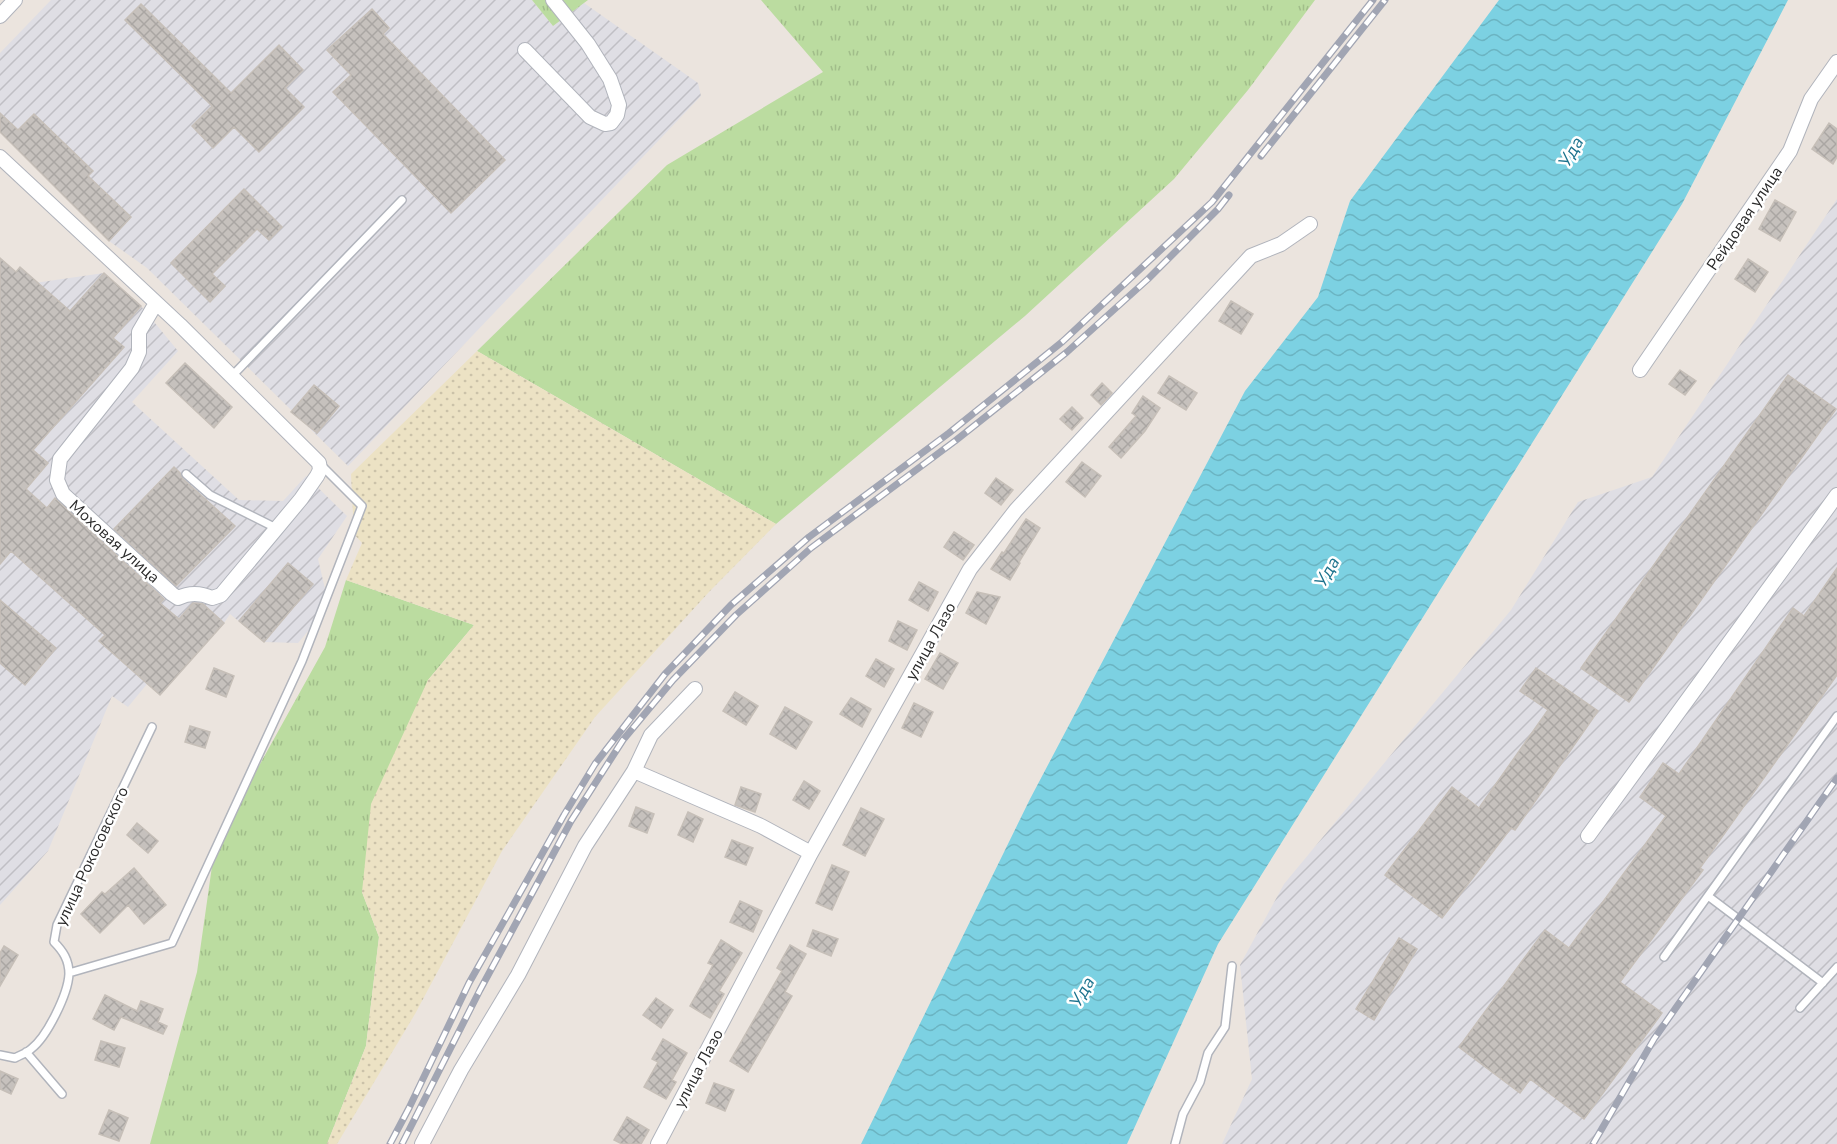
<svg xmlns="http://www.w3.org/2000/svg" width="1837" height="1144" font-family="'Nunito Sans',sans-serif">
<style>
.industrial{fill:url(#industrial-furrows)}
.grass{fill:url(#grass-tufts)}
.sand{fill:url(#sand-dots)}
.water{fill:url(#water-waves)}
.building{fill:url(#building-cross-hatch);stroke:#c6bfb8;stroke-width:1.5}
.lines{fill:none;stroke-linecap:round;stroke-linejoin:round}
.lane-casing{stroke:#b1b4bc;stroke-width:10}
.street-casing{stroke:#b1b4bc;stroke-width:16}
.lane{stroke:#fff;stroke-width:7}
.street{stroke:#fff;stroke-width:14}
.rail-casing{stroke:#a1a5b3;stroke-width:7}
.rail{stroke:#fff;stroke-width:4.5;stroke-dasharray:14;stroke-linecap:butt}
.labels{text-anchor:middle;stroke-width:5;stroke-linejoin:round;paint-order:stroke}
.street-label{font-size:16px;fill:#2a2a2a;stroke:#fff}
.water-label{font-size:18px;font-style:italic;fill:#1b728d;stroke:#fff}
</style>
<defs>
<pattern id="industrial-furrows" width="10" height="10" patternUnits="userSpaceOnUse" patternTransform="scale(1.5)"><rect width="10" height="10" fill="#dfdee4"/><path d="M-1 1l2-2M0 10L10 0M9 11l2-2" fill="none" stroke="#c0bfc4"/></pattern>
<pattern id="grass-tufts" width="24" height="20" patternUnits="userSpaceOnUse" patternTransform="scale(1.5)"><rect width="24" height="20" fill="#bbdca0"/><path d="M3 7l-1-3M5 7V3M7 7l1-3M15 17l-1-3M17 17v-4M19 17l1-3" fill="none" stroke="#a1bd8a"/></pattern>
<pattern id="sand-dots" width="8" height="8" patternUnits="userSpaceOnUse" patternTransform="scale(1.5)"><rect width="8" height="8" fill="#ece2c4"/><path d="M2 2h.1M6 6h.1" fill="none" stroke="#cbc2a9" stroke-width="1.8" stroke-linecap="round"/></pattern>
<pattern id="water-waves" width="16" height="10" patternUnits="userSpaceOnUse" patternTransform="scale(1.5)"><rect width="16" height="10" fill="#7cd1e2"/><path d="M0 5q4-4 8 0t8 0" fill="none" stroke="#6bb4c2"/></pattern>
<pattern id="building-cross-hatch" width="8" height="8" patternUnits="userSpaceOnUse" patternTransform="scale(1.5)"><rect width="8" height="8" fill="#c6c1bd"/><path d="M0 0l8 8M0 8l8-8" fill="none" stroke="#aaa6a3"/></pattern>
</defs>
<rect width="100%" height="100%" fill="#ebe4de"/>
<!-- industrial -->
<path class="industrial" d="M51,0H532L553,26L584,3L698,83L701,96L348,466L147,268L109,241L0,132V53Z
M1837,199V1144H1222L1252,1079L1240,965L1284,884L1511,610L1578,502L1652,477Z
M104,273L141,306L178,351L132,402L239,500L283,501L306,476L347,516L318,559L329,606L298,643L264,642L230,614L224,623L160,695L147,684L128,707L112,696L48,851L0,905V288Z"/>
<!-- grass -->
<path class="grass" d="M532,0H588L553,26Z
M761,0H1315L1248,90L1174,179L1025,316L776,524L477,351L667,165L823,72Z
M346,580L474,625L428,680L362,892L379,937L366,1046L327,1144H150L197,972L215,845L325,647Z"/>
<!-- sand -->
<path class="sand" d="M477,351L776,524L709,592L595,717L502,851L415,1014L337,1144H327L366,1046L379,937L362,892L371,804L428,680L474,625L346,580L362,543L354,534L351,474Z"/>
<!-- water -->
<path class="water" d="M1499,0H1788L1682,204L1218,944L1127,1144H861L1030,799L1245,391L1318,297L1350,201Z"/>
<!-- building -->
<path class="building" d="M141,4L231,93L279,45L303,70L285,88L304,107L259,152L234,127L213,148L192,126L212,106L125,20Z
M372,9L389,28L383,34L505,160L451,213L333,92L351,75L327,50Z
M0,113L18,130L34,114L93,171L88,176L131,217L109,241L0,132Z
M1829,123L1837,129V157L1833,164L1812,149Z
M244,189L282,227L269,240L257,229L212,274L225,286L210,302L171,263Z
M1775,200L1796,212L1780,241L1759,229Z
M0,258L16,272L20,267L70,311L104,273L141,306L113,338L124,347L33,450L48,463L26,489L47,508L55,498L164,599L160,603L179,619L193,603H198L203,604L224,623L160,695L99,641L105,635L11,551L0,564Z
M1748,259L1768,272L1755,292L1735,279Z
M1231,301L1253,314L1241,334L1219,321Z
M185,363L232,407L214,428L166,383Z
M1680,370L1696,381L1685,395L1669,384Z
M1788,375L1836,409L1629,702L1581,668Z
M1169,376L1197,393L1186,410L1158,393Z
M1102,383L1112,393L1101,405L1091,395Z
M314,385L339,406L317,433L291,412Z
M1143,396L1160,408L1145,431L1121,458L1109,447L1136,416L1132,413Z
M1072,407L1083,418L1072,430L1060,419Z
M1082,462L1101,476L1085,497L1066,482Z
M174,467L180,473L182,478L235,526L176,586L114,529Z
M996,478L1013,490L1001,505L985,493Z
M1026,519L1040,528L1019,562L1020,563L1010,580L991,569L1002,552L1004,553Z
M954,532L974,545L963,560L944,547Z
M288,563L313,584L264,642L239,621Z
M1837,568V675L1700,868L1703,870L1620,982L1662,1013L1584,1119L1530,1079L1520,1093L1459,1047L1545,930L1569,948L1666,816L1640,797L1663,763L1679,774L1793,608L1804,616Z
M919,582L938,592L928,611L909,600Z
M977,592L1000,597L986,624L966,613Z
M0,600L56,648L25,685L0,663Z
M898,621L917,630L907,650L889,641Z
M940,653L958,663L943,689L925,679Z
M876,659L894,669L884,687L866,676Z
M214,668L234,676L226,697L206,689Z
M1536,668L1598,711L1515,830L1511,828L1442,918L1385,875L1452,787L1479,808L1548,710L1520,691Z
M735,692L758,706L746,725L723,711Z
M851,698L871,709L862,727L840,714Z
M914,703L933,712L921,737L902,728Z
M785,707L812,722L796,749L770,734Z
M190,726L210,732L205,748L185,742Z
M804,781L820,791L809,809L793,800Z
M741,787L761,794L755,812L735,805Z
M636,807L654,814L647,833L629,826Z
M861,808L884,819L865,856L843,845Z
M688,812L703,819L693,842L678,835Z
M137,823L158,841L148,853L127,835Z
M732,840L753,848L746,865L725,857Z
M832,865L849,872L832,910L816,903Z
M134,868L166,905L144,924L128,905L100,933L81,914L102,892L105,894Z
M740,901L762,911L753,932L730,922Z
M813,930L838,939L831,956L807,946Z
M1399,938L1417,949L1374,1020L1356,1009Z
M721,940L742,953L719,991L724,994L710,1018L690,1006L713,965L708,963Z
M790,945L806,954L785,992L792,996L748,1072L730,1061L782,971L777,968Z
M4,946L18,955L0,986V953Z
M105,995L137,1011L141,1001L163,1009L158,1022L167,1026L163,1034L121,1017L114,1030L93,1019Z
M656,998L673,1010L661,1028L643,1015Z
M663,1039L687,1053L672,1080L676,1082L666,1099L644,1087L658,1062L652,1059Z
M101,1041L125,1048L119,1067L95,1060Z
M0,1071L18,1079L11,1094L0,1089Z
M714,1083L734,1090L725,1111L706,1103Z
M109,1110L128,1118L119,1141L99,1134Z
M627,1117L649,1130L641,1144H622L614,1140Z"/>
<g class="lines">
<defs>
<path id="lane" d="M232,376L402,200
M186,474L210,495L276,528
M1708,896L1823,983
M1664,957L1837,716
M69,973L172,943L302,661L362,506L321,465
M1800,1008L1837,967
M26,1052L62,1094
M0,1055L15,1058C20,1055 27,1053 31,1049C47,1037 68,994 69,974C69,960 63,951 54,942L57,925L152,727
M1175,1144L1183,1114L1200,1082L1208,1053L1225,1027L1232,966"/>
<path id="street" d="M0,16L15,0
M525,50L590,117L605,124L611,123L617,115L619,105L610,79L588,44L553,0
M0,157L180,325L319,463L320,470L317,476L301,499L221,595L212,598C201,593 190,592 178,598L172,594L63,494L57,480L60,459L132,368L139,352V332L156,303
M1640,370L1790,151L1811,99L1837,62
M634,771L761,826L811,853
M1588,836L1837,495
M422,1144L461,1070L518,975L585,846L634,771L651,735L695,689
M658,1144L811,853L970,569L1016,510L1251,256L1281,244L1310,224"/>
</defs>
<!-- lane casing -->
<use href="#lane" class="lane-casing"/>
<!-- street casing -->
<use href="#street" class="street-casing"/>
<!-- lane -->
<use href="#lane" class="lane"/>
<!-- street -->
<use href="#street" class="street"/>
<defs>
<path id="rail" d="M1261,156L1385,0
M390,1144L409,1108L469,983L564,815L595,764L665,674L731,605L809,537L949,433L1062,342L1212,202L1373,0
M402,1144L480,990L571,821L623,740L673,680L736,615L811,548L955,441L1067,352L1148,279L1218,209L1229,195
M1593,1144L1654,1039L1837,778"/>
</defs>
<!-- rail casing -->
<use href="#rail" class="rail-casing"/>
<!-- rail -->
<use href="#rail" class="rail"/>
</g>
<g class="labels">
<!-- street labels -->
<g class="street-label">
<text transform="translate(1744 218) rotate(-56)" y="6">Рейдовая улица</text>
<text transform="translate(115 541) rotate(42)" y="6">Моховая улица</text>
<text transform="translate(930 641) rotate(-61)" y="6">улица Лазо</text>
<text transform="translate(91 856) rotate(-65)" y="6">улица Рокосовского</text>
<text transform="translate(698 1068) rotate(-62)" y="6">улица Лазо</text>
</g>
<!-- water labels -->
<g class="water-label">
<text transform="translate(1571 152) rotate(-60)" y="6">Уда</text>
<text transform="translate(1327 572) rotate(-60)" y="6">Уда</text>
<text transform="translate(1082 992) rotate(-60)" y="6">Уда</text>
</g>
</g>
</svg>
